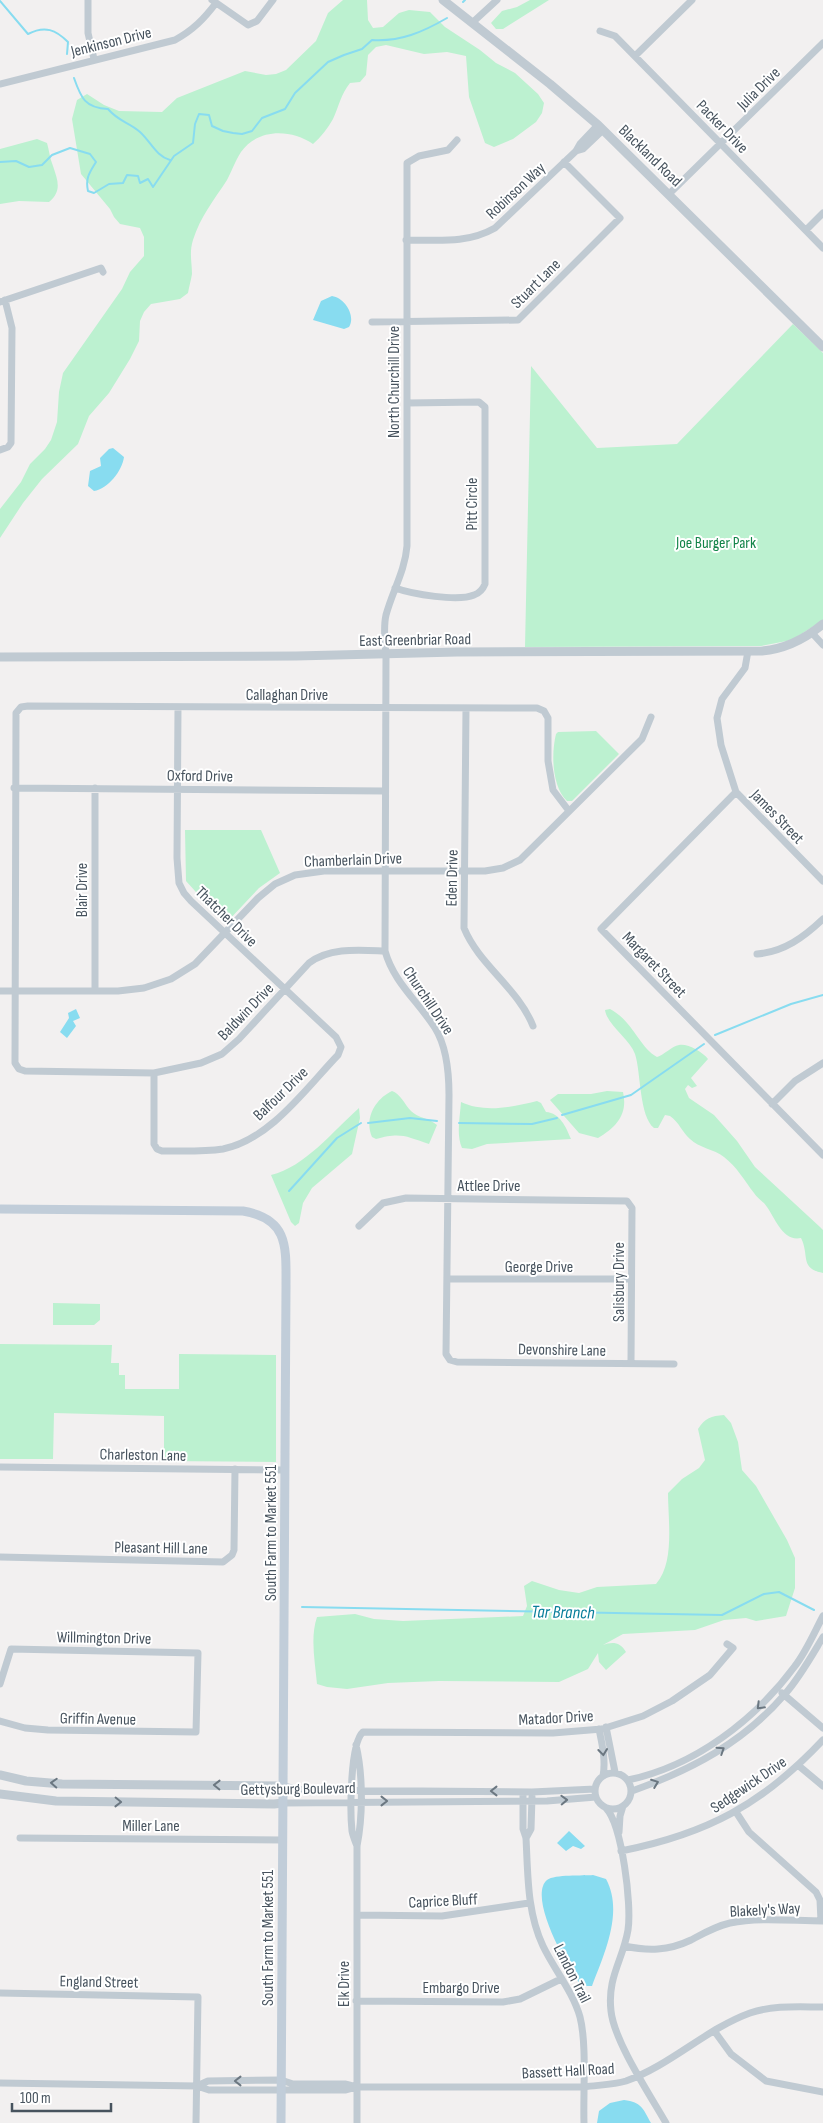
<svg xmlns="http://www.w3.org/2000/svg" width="823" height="2123" font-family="'Sofia Sans Condensed',sans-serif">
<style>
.green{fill:#bcf1d0}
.water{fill:#88dcf0}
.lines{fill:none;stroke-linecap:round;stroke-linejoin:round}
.stream{stroke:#88dcf0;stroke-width:2}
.minor{stroke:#c0cad2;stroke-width:7}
.tertiary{stroke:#c0cad2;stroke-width:9}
.secondary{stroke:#c1cdd9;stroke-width:9}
.oneway{stroke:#6b7781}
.labels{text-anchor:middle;stroke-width:4;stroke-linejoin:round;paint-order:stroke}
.street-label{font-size:16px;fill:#47535e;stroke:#fff}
.park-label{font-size:16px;fill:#138449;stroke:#fff}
.water-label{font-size:18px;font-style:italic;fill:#087e9a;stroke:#fff}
</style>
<rect width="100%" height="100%" fill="#f2f0f0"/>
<!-- green -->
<path class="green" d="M343,0H367L368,20L373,28L383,27L399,13L409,10L430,12L445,27L480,50L496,63L515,73L538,94L544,103L542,113L536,122L513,139L494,147L485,143L469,97L466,56L447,52L424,54L386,45L376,47L368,55L366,75L360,82L350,83C341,94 339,106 333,119C328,128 321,137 313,144C291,129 258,128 241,152C235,161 232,171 227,180C214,200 200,217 193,240C189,253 192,262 192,274C191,280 189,287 188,293L180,299L151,304L144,312L140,321L139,341L130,359L109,393L89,416L78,444L42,479L23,503L0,538V509L21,482L30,464L45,449L51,440L57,422L59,392L63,373L122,289L130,272L144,256V237L140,228L120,224L114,217L110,209L81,174L72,119L77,100L87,94L104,105L119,111L162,112L177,98L245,71L266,75L276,74L286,70L316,41L328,13Z
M530,0H549L503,29H496L491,23L502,11L517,7Z
M37,139L47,143C49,150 50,159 53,166C58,181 62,191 49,202L19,201L0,204V149Z
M793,324L823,353V620L792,640L761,646L525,647L531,366L597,448L677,444Z
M596,731L619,754L572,801H567C552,787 551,754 556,734L558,732Z
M185,830H261L280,873L259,888L227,922H223L186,881Z
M610,1009C633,1021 639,1047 657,1057C664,1055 672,1046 679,1045C687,1043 703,1052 708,1059L691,1078L697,1086L692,1088L688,1085L685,1089L689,1098L714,1115L737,1141L755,1167L820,1227L823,1230V1273C799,1268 810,1256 801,1238C783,1242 775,1218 767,1207C763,1201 757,1198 754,1193C744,1180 737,1167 724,1157C714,1149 699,1148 690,1139C682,1132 679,1122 670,1116L665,1115L658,1128H654C639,1116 641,1072 635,1054C630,1039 607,1025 605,1010Z
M392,1091C400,1093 405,1105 411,1111C418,1118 429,1118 437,1125L429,1144C406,1136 400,1132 376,1139L372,1137C364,1119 375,1099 392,1091Z
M607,1091L623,1092C628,1114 617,1127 598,1138L579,1133L550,1100L558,1094H591Z
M537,1101L541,1103L546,1112C560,1113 566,1127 571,1139L487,1144L472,1149L462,1148C456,1135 460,1117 461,1102C484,1113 513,1107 537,1101Z
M359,1108L360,1118L352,1154L312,1188L303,1203L299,1223L295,1226L291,1222L271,1175C305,1167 333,1131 359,1108Z
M53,1303L100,1304V1320L94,1325H53Z
M0,1344L112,1345L111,1363H119V1375H125V1389H179V1354L276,1355V1462L164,1461V1416L54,1413L53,1459H0Z
M724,1415L731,1423L738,1442L742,1470L756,1486L787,1540L795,1558V1588L786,1616L756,1621L746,1618L724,1620L695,1630L623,1634L603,1645C611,1642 620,1641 626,1652L606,1670L599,1662L598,1653L588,1669L559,1682L439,1681L388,1683L347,1689L327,1687L317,1684C315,1661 310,1638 317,1617L355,1614L374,1619L403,1621L523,1616L527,1606L524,1586L532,1581L559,1590L579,1593L597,1587L656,1584C675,1563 668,1520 668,1493L682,1479L699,1468L705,1460L698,1429C705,1418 711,1416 724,1415Z"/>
<!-- water -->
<path class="water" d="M332,296C345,298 356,316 349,327L344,329L313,320L321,301Z
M113,448L124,457C122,471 108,489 94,491L88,486L90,471L101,466L100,458L109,449Z
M76,1009L80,1018L73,1021L76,1026L67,1038L60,1032L69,1018L68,1013Z
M569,1831L585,1846L581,1849L573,1846L566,1851L557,1843Z
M593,1875L606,1879C624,1912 604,1954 592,1986H582C569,1971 527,1897 547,1880C555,1874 583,1876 593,1875Z
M624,2100C642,2102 643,2109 651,2123H597L599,2111L610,2103Z"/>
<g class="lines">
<!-- stream -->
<path class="stream" d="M0,1L28,34C45,25 56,30 68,42L67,54
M463,2L465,0
M74,78C81,98 85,108 108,109C119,122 129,122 140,132C151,142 156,156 170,160
M0,162L16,161L29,167L42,165L52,155L70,148L90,154L96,162C90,172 85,178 88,191L94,193L109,184L123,183L127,175L138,176L140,183L148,179L153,187L174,156L193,143L195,124L199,114L209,115L212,126L223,131L233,133L242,134L252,131L262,118L285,109L295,93L328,62L344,55L362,49L372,40C400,42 423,32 447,18
M715,1035L791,1004L823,995
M562,1115L631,1095L704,1044
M368,1123L410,1118L437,1121
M459,1123L532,1124L557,1118
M289,1191L337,1138L361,1123
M302,1607L722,1615L764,1594L779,1592L814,1610"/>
<!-- minor -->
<path class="minor" d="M88,0V33L94,59
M212,0L248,25L257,21L273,0
M472,23L497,0
M600,31L615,36L823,248
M635,56L692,0
M0,84L175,40C193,30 204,19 216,3
M457,140L448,150L419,156L407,163V546C405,571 392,592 386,615C383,628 385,642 386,655L385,951C394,983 418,1001 435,1028C447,1047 449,1073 449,1095L446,1354L450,1360L457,1362L674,1364
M576,151L583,149L603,130
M669,194L823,43
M806,230L823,213
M406,240C438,240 467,244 495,228L576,151L580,144L598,125
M0,302L101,268L103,272
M372,322L518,320L620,218L564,162
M0,450L8,447L11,443L12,328L5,300
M395,588C412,594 458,602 474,595C480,593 483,589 485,584V407L479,402L407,403
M812,633L823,645
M748,651L745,668L722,699L717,718L721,745L736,792L823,881
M466,708L464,928C479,965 518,988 533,1026
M14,788L385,791
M95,788V991
M736,792L601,929L823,1155
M385,951C359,950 330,947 309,963L239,1039L222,1054L201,1063L154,1073L25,1071L19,1069L15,1063L16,713L21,707L28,706L537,708L544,711L548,718V761L553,790L569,811
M757,954C784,952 804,937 823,919
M0,991H118L144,988L171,979L195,964L258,898L275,884L295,875L324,871H485L503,868L520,860L642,739L651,717
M154,1073V1144L157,1149L162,1151C182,1151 203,1152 223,1149C270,1140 307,1087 338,1055L341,1047L336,1037L191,901L184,893L179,883L177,858L178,707
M772,1104L795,1081L823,1063
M359,1226L383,1203L406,1198L627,1201L632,1208L631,1363
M447,1279H631
M0,1467L285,1470
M0,1557L223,1562L232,1555L234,1550L235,1469
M0,1684L11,1649L198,1653L196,1732L48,1730L25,1728L0,1721
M782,1693L823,1728
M606,1727L615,1772
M599,1729C602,1744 606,1760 603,1776
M356,1745C363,1774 363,1816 357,1846V2123
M799,1766L823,1786
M595 1791a18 18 0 1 1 36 0a18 18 0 1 1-36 0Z
M628,1780C695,1766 755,1720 795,1666C806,1652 814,1633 823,1616
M283,1786L302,1790L532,1792L595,1789
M632,1791C691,1770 743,1743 785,1694C800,1677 811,1657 823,1637
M523,1792V1829L526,1838C528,1875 527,1912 543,1946C554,1969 573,1992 580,2017C587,2044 583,2093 584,2123
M283,1803L547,1801L596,1797
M606,1808C622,1825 632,1905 628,1930C623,1960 607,1977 611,2011C614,2041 650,2095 666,2123
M736,1812L749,1832L816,1892L820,1900L821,1921
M619,1832L620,1816L623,1806
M20,1838L283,1840
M526,1838L531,1829L532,1797
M357,1846C355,1841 353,1836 352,1831C350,1812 350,1743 363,1732L553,1733L602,1729L643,1716L672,1701L710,1675L733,1648L727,1644
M621,1851C707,1834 763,1804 823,1740
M357,1915L442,1916L529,1903
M624,1946C648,1951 668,1951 691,1940C704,1933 716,1926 730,1923C760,1917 793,1921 823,1921
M0,1993L198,1997L196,2123
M356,2001L503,2002L520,1999L561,1979
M715,2032L731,2054L766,2081L823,2092
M0,2083L197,2086L209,2090H345L356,2087
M197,2086L208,2081L281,2080L293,2084H345L357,2087H584C597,2085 613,2085 626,2081C671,2065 706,2029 750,2013C773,2005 799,2007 823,2007"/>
<!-- tertiary -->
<path class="tertiary" d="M443,0L550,84L598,125L823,347
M0,657L296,656L457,652L762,651C786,649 805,639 823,624
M0,1775L26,1781L62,1784L283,1786
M0,1794L56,1801L274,1804L283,1803"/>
<!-- secondary -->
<path class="secondary" d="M0,1209L243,1211C289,1219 286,1247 286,1287L281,2123"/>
</g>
<!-- one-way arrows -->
<defs><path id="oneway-chevron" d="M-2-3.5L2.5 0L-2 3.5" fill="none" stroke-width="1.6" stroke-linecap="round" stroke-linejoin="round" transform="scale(1.25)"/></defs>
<g class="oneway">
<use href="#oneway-chevron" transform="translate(760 1706) rotate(135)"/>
<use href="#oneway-chevron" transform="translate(721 1750) rotate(-33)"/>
<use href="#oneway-chevron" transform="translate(603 1752) rotate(83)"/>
<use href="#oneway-chevron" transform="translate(54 1783) rotate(-177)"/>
<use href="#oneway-chevron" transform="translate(655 1783) rotate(-21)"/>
<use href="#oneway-chevron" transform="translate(217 1785) rotate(-179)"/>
<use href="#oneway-chevron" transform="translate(494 1791) rotate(-180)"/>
<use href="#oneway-chevron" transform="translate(564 1800) rotate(-2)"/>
<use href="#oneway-chevron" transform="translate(384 1801)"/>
<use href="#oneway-chevron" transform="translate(118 1802) rotate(1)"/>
<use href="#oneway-chevron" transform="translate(238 2081) rotate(180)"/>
</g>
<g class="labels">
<!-- street labels -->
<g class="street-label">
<text transform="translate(111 41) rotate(-14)" y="6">Jenkinson Drive</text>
<text transform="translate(758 88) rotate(-45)" y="6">Julia Drive</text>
<text transform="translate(723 126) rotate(46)" y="6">Packer Drive</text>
<text transform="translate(651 155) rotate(44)" y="6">Blackland Road</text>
<text transform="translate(515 190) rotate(-43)" y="6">Robinson Way</text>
<text transform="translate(535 283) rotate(-45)" y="6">Stuart Lane</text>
<text transform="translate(393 382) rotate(-90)" y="6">North Churchill Drive</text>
<text transform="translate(471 504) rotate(-90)" y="6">Pitt Circle</text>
<text transform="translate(415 639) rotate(-1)" y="6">East Greenbriar Road</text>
<text x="287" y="700">Callaghan Drive</text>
<text transform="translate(200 775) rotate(1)" y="6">Oxford Drive</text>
<text transform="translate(778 816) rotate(46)" y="6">James Street</text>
<text transform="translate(353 859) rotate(-2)" y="6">Chamberlain Drive</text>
<text transform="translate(451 878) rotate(-89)" y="6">Eden Drive</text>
<text transform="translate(81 890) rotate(-90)" y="6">Blair Drive</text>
<text transform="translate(227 916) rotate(44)" y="6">Thatcher Drive</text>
<text transform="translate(655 964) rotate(46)" y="6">Margaret Street</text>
<text transform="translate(429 1000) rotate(56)" y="6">Churchill Drive</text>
<text transform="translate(245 1011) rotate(-46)" y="6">Baldwin Drive</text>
<text transform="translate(280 1093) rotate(-44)" y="6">Balfour Drive</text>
<text x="489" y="1191">Attlee Drive</text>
<text x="539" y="1272">George Drive</text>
<text transform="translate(618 1282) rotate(-90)" y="6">Salisbury Drive</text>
<text transform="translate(562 1349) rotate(1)" y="6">Devonshire Lane</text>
<text transform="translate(143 1454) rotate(1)" y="6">Charleston Lane</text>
<text transform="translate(270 1533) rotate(-90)" y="6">South Farm to Market 551</text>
<text transform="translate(161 1547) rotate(1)" y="6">Pleasant Hill Lane</text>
<text transform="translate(104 1637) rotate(1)" y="6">Willmington Drive</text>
<text transform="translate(556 1717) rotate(-3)" y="6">Matador Drive</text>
<text transform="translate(98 1718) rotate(1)" y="6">Griffin Avenue</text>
<text transform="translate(748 1784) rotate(-34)" y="6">Sedgewick Drive</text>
<text transform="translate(298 1788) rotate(-1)" y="6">Gettysburg Boulevard</text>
<text x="151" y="1831">Miller Lane</text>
<text transform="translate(443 1900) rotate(-3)" y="6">Caprice Bluff</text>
<text transform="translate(765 1909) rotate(-3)" y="6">Blakely's Way</text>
<text transform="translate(267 1938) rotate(-90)" y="6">South Farm to Market 551</text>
<text transform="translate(573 1973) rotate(63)" y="6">Landon Trail</text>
<text transform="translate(99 1981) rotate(1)" y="6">England Street</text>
<text transform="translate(343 1984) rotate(-90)" y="6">Elk Drive</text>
<text x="461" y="1993">Embargo Drive</text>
<text transform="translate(568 2070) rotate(-3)" y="6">Bassett Hall Road</text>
</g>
<!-- park labels -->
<g class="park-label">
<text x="716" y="548">Joe Burger Park</text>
</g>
<!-- water labels -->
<g class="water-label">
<text transform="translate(563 1612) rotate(1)" y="6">Tar Branch</text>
</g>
</g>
<!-- scale -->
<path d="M12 2103v8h99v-8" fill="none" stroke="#47535e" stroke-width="2.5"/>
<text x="20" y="2103" font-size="15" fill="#47535e" stroke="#ffffff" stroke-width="4" paint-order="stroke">100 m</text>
</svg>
